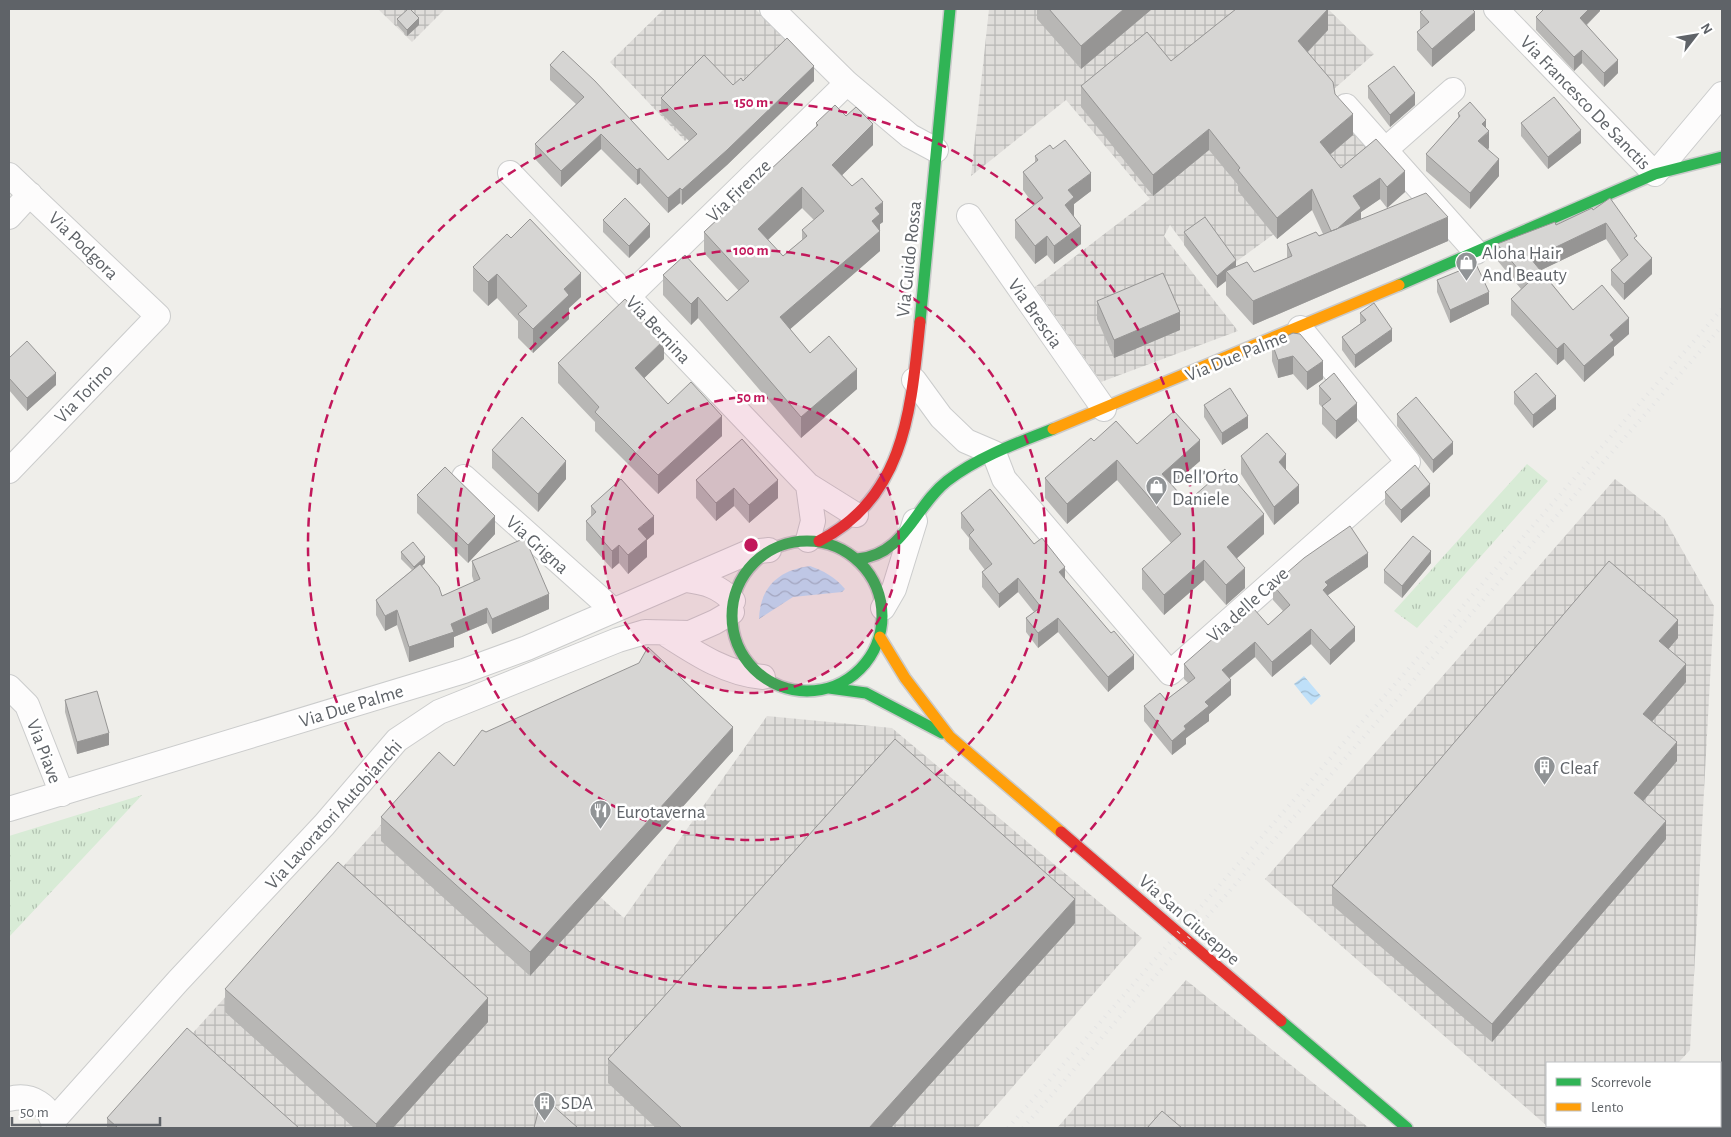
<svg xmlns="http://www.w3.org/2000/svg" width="1731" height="1137" font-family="'Alegreya Sans',sans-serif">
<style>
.industrial{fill:url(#industrial-grid)}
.grass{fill:url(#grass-tufts)}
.water{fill:url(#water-waves)}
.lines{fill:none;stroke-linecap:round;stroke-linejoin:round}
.street-casing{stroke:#cbcccc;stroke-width:26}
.fast-casing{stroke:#cacacb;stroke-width:14}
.slow-casing{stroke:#cacacb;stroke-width:14}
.jam-casing{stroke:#cacacb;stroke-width:14}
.street{stroke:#fdfcfc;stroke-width:24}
.fast{stroke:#30b455;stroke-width:11}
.slow{stroke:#ff9f0a;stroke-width:11}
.jam{stroke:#e5322d;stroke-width:11}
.rail{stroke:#e4e4e4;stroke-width:4;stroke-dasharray:1 6;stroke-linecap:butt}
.wall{fill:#b8b7b5;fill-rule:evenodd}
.shaded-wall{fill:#969594}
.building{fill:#d6d5d3;stroke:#969594;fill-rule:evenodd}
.ring{fill:none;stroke:#c2185b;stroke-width:2.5;stroke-dasharray:9 6}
.labels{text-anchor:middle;stroke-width:5;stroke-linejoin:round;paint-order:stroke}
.street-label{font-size:19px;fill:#5f6368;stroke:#fff}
.poi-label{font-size:19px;fill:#5f6368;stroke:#fff;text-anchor:start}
.centre{fill:#c2185b;stroke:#fff;stroke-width:2.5}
.ring-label{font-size:15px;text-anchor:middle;font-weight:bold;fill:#c2185b;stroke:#fff;stroke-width:5;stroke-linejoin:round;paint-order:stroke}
</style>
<defs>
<pattern id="industrial-grid" width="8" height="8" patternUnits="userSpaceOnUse" patternTransform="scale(1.25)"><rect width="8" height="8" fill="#dfddda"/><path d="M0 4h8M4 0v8" fill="none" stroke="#b8b7b5"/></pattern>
<pattern id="grass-tufts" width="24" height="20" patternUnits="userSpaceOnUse" patternTransform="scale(1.25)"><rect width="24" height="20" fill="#d8ebd6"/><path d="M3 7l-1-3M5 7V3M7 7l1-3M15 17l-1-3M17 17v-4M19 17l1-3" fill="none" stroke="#b2c2b1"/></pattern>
<pattern id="water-waves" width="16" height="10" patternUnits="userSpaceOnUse" patternTransform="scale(1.25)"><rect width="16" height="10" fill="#bfe0f9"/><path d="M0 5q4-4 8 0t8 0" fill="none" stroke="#9eb9cd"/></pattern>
</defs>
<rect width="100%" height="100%" fill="#efeeea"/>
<!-- industrial -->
<path class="industrial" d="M378,9H445L412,42Z
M664,9H755L789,42L685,141L610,62Z
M989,9H1328L1374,54L1326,96L1377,159L1211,280L1170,225L1164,236L1238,331L1101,382L1035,287L1150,199L1066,100L971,176Z
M1615,479L1664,518L1714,606L1690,1050L1678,1063H1547V1126L1265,879Z
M767,716L892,728L1142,938L977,1128H107L441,758L624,918Z
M1186,980L1369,1128H1057Z"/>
<!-- grass -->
<path class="grass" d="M1527,464L1548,481L1417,628L1394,611Z
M142,795L9,937V836Z"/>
<!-- water -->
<path class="water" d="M810,566C824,571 835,577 845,589L842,592L793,597L759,619C760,587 779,570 810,566Z
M1304,676L1321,696L1311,705L1294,684Z"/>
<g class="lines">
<defs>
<path id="street" d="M772,9L847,83L910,136L936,150
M1496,9L1655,174L1722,94
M1346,106L1476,252
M1385,150L1453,90
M510,173L808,485L856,515
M9,175L158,316L9,471
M969,216L1104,409
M9,217L30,194
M629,296L847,83
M914,380L941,417L966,441L994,453L1004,479L1170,673L1408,462L1300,328
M464,477L613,610
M808,485L813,521L808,540
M686,580C706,583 719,586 733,601
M883,608L894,589L915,521
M664,633C695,653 726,674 763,677
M9,687L27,705L62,794
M9,809L464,671L527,648L749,552L769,550
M9,1099C31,1093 51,1105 54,1128
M53,1121L178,981L324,825L397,740L439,712L618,640L645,632L690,633L715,622L732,612"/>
<path id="fast" d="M1399,285L1655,174L1722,157
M920,322L950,9
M732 616a75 75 0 1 1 150 0a75 75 0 1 1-150 0Z
M857,559C905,555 914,507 947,481C978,457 1017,443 1053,429
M829,688L866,693L942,733
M1281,1021L1407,1128"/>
<path id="slow" d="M1053,429L1399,285
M880,637L905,678L950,737L1061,832"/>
<path id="jam" d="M819,541C906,497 911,407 920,322
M1061,832L1281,1021"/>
</defs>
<!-- street casing -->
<use href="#street" class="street-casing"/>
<!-- fast casing -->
<use href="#fast" class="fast-casing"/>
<!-- slow casing -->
<use href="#slow" class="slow-casing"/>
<!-- jam casing -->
<use href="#jam" class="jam-casing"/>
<!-- street -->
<use href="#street" class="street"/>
<!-- fast -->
<use href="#fast" class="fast"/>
<!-- slow -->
<use href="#slow" class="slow"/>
<!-- jam -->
<use href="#jam" class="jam"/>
<!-- rail -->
<path class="rail" d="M1008,1128L1722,309
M1023,1128L1722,326"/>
</g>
<!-- wall -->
<path class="wall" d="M1037,9H1152L1081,69L1037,19Z
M1600,9V11L1587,25L1618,73L1604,87L1582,63L1574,71L1536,30V17Z
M1420,12L1475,30L1432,67L1417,50V32L1420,29Z
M397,19L419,25L407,36L397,25Z
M1328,30L1308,52L1335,94L1353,135L1330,155L1341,168L1376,139L1405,192L1387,208L1380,199L1361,212V219L1448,241L1253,325L1226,295V281L1217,288L1184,245V232L1236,267L1254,272L1287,258V244L1323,234L1312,210L1277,239L1238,191V185L1209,150L1153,196L1081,107V86L1171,61Z
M550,65L668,160L689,141L661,113V98L733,85L743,81H814L727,165L682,205L680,203L668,213L640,183L637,185L601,149L561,187L535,159V144L576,104L550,80Z
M1368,86L1415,105L1390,127L1368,98Z
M1458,113L1486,127L1489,148L1488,149L1499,176L1470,209L1426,171V154L1458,118Z
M816,123L873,145L842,175L883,222L880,224V251L790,329L810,353L857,389L801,438L698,318L691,325L663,295V275L727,301L739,291L704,253V232L816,127ZM802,208L814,220L802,230V240L783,256L768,240Z
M1521,123L1581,143L1548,169L1521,136Z
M1035,156L1091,191L1074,204V216H1073L1081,244L1054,264L1047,255L1035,264L1015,238V220L1034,205L1023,190V172L1035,163Z
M1593,210L1637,241L1652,274L1624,300L1611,285V270L1621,261L1606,239L1541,270L1573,310L1629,334L1614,347V355L1584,382L1564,359L1557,365L1511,315V299L1521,289L1497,260V244L1556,225Z
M603,220L650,237L629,258L603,232Z
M473,267L581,297L569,308V319L533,353L518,338V321L497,298L488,306L473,291Z
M1437,280L1489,304L1450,323L1437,292Z
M1097,301L1180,330L1114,358L1097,319Z
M1360,313L1392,341L1355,368L1342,350V337L1360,324Z
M1293,333L1323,379L1307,390L1293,374L1278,378L1272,361V343Z
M9,358L56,385L27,411L9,390Z
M664,359L644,378L668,404L722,436L658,494L595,431V422L558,383V363Z
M1319,386L1357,421L1336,439L1322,424V407L1319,404Z
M1514,392L1556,409L1533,428L1514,404Z
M1204,405L1248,428L1222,445L1204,417Z
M1397,414L1453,454L1433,473L1397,426Z
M742,439L778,498L749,523L734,506L716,521L696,498V480Z
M1094,441L1137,444L1200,461L1172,485L1187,502L1264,534L1236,559L1245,588L1226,605L1204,580L1164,615L1142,589V569L1171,543L1117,480L1067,524L1045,498V478Z
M492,450L566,479L538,512L492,468Z
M1241,456L1286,470L1299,503L1274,525L1241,474Z
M1385,492L1430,496L1401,523L1385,504Z
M417,495L495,534L468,563L417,513Z
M591,506L654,534L647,540V557L628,574L619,563L612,569L586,540V521L591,517Z
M961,513L1034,544L1065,578L1134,669L1108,692L1058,632L1038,648L1026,632V618L1034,612L1018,592L999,608L982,587V572L985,570L969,549V538L961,528Z
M401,552L425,563L422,566L442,596L474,582L472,576V561L549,609L492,634L487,623L454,637V647L409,662L397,625L385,631L376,615V600L412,570L401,559Z
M1431,563L1402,598L1384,583V570Z
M1368,567L1328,595V597L1355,641L1330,665L1311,644L1272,677L1255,657L1230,678L1231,695L1209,714V721L1186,738V744L1172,755L1144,721V706L1166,700L1188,683L1184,679V664L1227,632L1268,625L1283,611L1273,600V585Z
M1678,638L1668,649L1686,682L1652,721L1677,761L1643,801L1666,839L1492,1042L1332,905V886Z
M65,700L109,745L77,754L65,712Z
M486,732L733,751L530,976L381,841V817L454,766Z
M1075,923L891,1128H656L608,1083V1059Z
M225,989L488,1022L393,1128H354L225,1012Z
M107,1118L299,1128H107Z"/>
<!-- shaded-wall -->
<path class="shaded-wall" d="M1124,9H1152L1081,69V46Z
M1328,9V30L1298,62V41Z
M1589,9H1600V11L1580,31V18Z
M1475,12V30L1432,67V49Z
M419,18V25L407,36V30Z
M1582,50V63L1574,71V57Z
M1618,60V73L1604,87V73Z
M814,66V81L727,165L682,205V190Z
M1415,93V105L1390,127V115Z
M1353,114V135L1320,163V142Z
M1486,120V135L1489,131V148L1478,158V141L1482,124Z
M873,124V145L832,185V165Z
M1209,129V150L1153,196V175Z
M1581,130V143L1548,169V157Z
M601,134V149L561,187V171Z
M1499,159V176L1470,209V193Z
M640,168V183L637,185V170Z
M1405,171V192L1387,208V187Z
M1091,173V191L1074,204V216L1065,223V205L1068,190Z
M1380,178V199L1361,212V229L1332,233L1353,196Z
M802,187V208L758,249V229Z
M680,188V203L668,213V198Z
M1312,189V210L1277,239V218Z
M883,202V222L880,224V251L780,338V317L872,221L875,208Z
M1448,217V241L1253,325V301Z
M1606,223V239L1531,275V259Z
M650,224V237L629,258V246Z
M1081,226V244L1054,264V246Z
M1047,236V255L1035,264V246Z
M1652,258V274L1624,300V284Z
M1236,260V272L1226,271V281L1217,288V276Z
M581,273V297L569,308V319L533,353V329L564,289Z
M497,274V298L488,306V282Z
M1489,292V304L1450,323V310Z
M698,297V318L691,325V304Z
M1180,312V330L1114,358V340Z
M1629,318V334L1614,347V355L1584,382V366L1610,335Z
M1392,329V341L1355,368V355Z
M664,340V359L635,387V368Z
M1564,343V359L1557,365V349Z
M1293,356V374L1278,378V360Z
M1323,361V379L1307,390V372Z
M857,369V389L801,438V417Z
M56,373V385L27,411V398Z
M1556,396V409L1533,428V415Z
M1357,403V421L1336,439V421Z
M722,416V436L658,494V475Z
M1248,416V428L1222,445V433Z
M1200,440V461L1162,494V474Z
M1453,442V454L1433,473V460Z
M1286,454V473L1279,462Z
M1117,460V480L1067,524V504Z
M566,461V479L538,512V494Z
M778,480V498L749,523V505Z
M1430,484V496L1401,523V510Z
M1299,485V503L1274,525V507Z
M734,488V506L716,521V503Z
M1264,514V534L1227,567V547Z
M495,516V534L468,563V545Z
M654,516V534L647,540V557L628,574V555L638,529Z
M619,545V563L612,569V551Z
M1431,551V563L1402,598V586Z
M1368,553V567L1328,595V600L1323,590L1325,582Z
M425,557V563L414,573V567Z
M1204,560V580L1164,615V595Z
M1065,567V581L1059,572Z
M1245,568V588L1226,605V585Z
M1018,578V592L999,608V594Z
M549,594V609L492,634V619Z
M487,608V623L454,637V647L409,662V647L451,624Z
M397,610V625L385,631V616Z
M1058,618V632L1038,648V633Z
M1678,620V638L1659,660V641Z
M1355,627V641L1330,665V650Z
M1311,629V644L1272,677V662Z
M1255,642V657L1222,684V670Z
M1134,655V669L1108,692V677Z
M1686,664V682L1643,732V714Z
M1231,680V695L1209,714V721L1186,738V744L1172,755V741L1184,726L1205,702Z
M733,727V751L530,976V952Z
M109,733V745L77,754V742Z
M1677,742V761L1634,812V793Z
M1666,821V839L1492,1042V1024Z
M1075,899V923L891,1128H869Z
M488,998V1022L393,1128H376V1124Z"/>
<!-- building -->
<path class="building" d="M408,9H410L419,18L407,30L397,19Z
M1049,9H1124L1081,46Z
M1236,9H1328L1298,41L1333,82L1335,94L1353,114L1320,142L1341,168L1376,139L1405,171L1387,187L1380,178L1353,196L1361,208L1337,229L1331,231L1312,189L1277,218L1238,170L1240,168L1209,129L1153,175L1081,86L1147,32L1171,61Z
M1424,9H1472L1475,12L1432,49L1417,32L1429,22L1420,12Z
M1544,9H1589L1580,18L1618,60L1604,73L1582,50L1574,57L1536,17Z
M787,38L814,66L727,150L682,190L680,188L668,198L640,168L637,170L601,134L561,171L535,144L584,97L550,65L563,51L595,81L668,160L697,134L661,98L704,55L733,85L741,78L743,81Z
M1394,66L1415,93L1390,115L1368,86Z
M1554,97L1581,130L1548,157L1521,123Z
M1470,102L1486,120L1482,124L1489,131L1478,141L1499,159L1470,193L1426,154L1460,116L1458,113Z
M835,105L846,116L856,107L873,124L832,165L852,186L862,178L883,202L875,208L880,214L872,221L880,231L780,317L810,353L829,336L857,369L801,417L698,297L691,304L663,275L685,255L727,301L749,281L704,232L818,125L816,123ZM802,187L824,211L802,230L807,236L783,256L758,229Z
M1065,140L1091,173L1068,190L1074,197L1065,205L1081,226L1054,246L1047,236L1035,246L1015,220L1043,198L1023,172L1038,160L1035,156L1050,145L1053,149Z
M1426,193L1448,217L1253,301L1226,271L1247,262L1254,272L1292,256L1287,244L1316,232L1319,236Z
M625,198L650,224L629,246L603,220Z
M1610,198L1637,236L1634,238L1652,258L1624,284L1611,270L1628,255L1606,223L1531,259L1573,310L1602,285L1629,318L1610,335L1614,340L1584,366L1564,343L1557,349L1511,299L1529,282L1497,244L1555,222L1556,225L1592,208L1593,210Z
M1205,217L1236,260L1217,276L1184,232Z
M530,219L581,273L564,289L569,295L533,329L518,314L527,306L497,274L488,282L473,267L507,234L511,238Z
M1476,264L1489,292L1450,310L1437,280Z
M1163,273L1180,312L1114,340L1097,301Z
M625,299L664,340L635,368L668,404L691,382L722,416L658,475L595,412L599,407L558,363Z
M1374,303L1392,329L1355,355L1342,337L1366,320L1360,313Z
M1293,333L1300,334L1323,361L1307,372L1293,356L1278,360L1272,343Z
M27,341L56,373L27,398L9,378V358Z
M1334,373L1357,403L1336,421L1322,406L1331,399L1319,386Z
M1536,373L1556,396L1533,415L1514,392Z
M1230,388L1248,416L1222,433L1204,405Z
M1416,397L1453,442L1433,460L1397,414Z
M1174,411L1200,440L1162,474L1187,502L1225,469L1264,514L1227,547L1245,568L1226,585L1204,560L1164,595L1142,569L1181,534L1117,460L1067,504L1045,478L1091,438L1094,441L1116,421L1137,444Z
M522,417L566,461L538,494L492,450Z
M1267,433L1286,454L1279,462L1299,485L1274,507L1241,456Z
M742,439L778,480L749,505L734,488L716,503L696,480Z
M1415,465L1430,484L1401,510L1385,492Z
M445,467L495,516L468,545L417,495Z
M621,479L654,516L638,529L647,539L628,555L619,545L612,551L586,521L596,512L591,506Z
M990,489L1034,544L1042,538L1065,567L1059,572L1111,633L1114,631L1134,655L1108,677L1058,618L1038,633L1026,618L1041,607L1018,578L999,594L982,572L992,564L969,535L974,530L961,513Z
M1350,526L1368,553L1325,582L1328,585L1323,590L1355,627L1330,650L1311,629L1272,662L1255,642L1222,670L1231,680L1205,702L1209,706L1184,726L1186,729L1172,741L1144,706L1160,693L1166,700L1195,678L1184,664L1224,629L1227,632L1254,609L1268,625L1290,605L1273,585L1304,558Z
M1413,536L1431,551L1402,586L1384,570Z
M525,538L549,594L492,619L487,608L451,624L454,632L409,647L397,610L385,616L376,600L420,564L439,587L442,596L480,579L472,561Z
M413,542L425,557L414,567L401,552Z
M1609,561L1678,620L1659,641L1686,664L1643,714L1677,742L1634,793L1666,821L1492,1024L1332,886Z
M648,647L733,727L530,952L381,817L439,752L454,766L482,730L486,732L639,663Z
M97,691L109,733L77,742L65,700Z
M895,739L1075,899L869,1128H682L608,1059Z
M338,862L488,998L376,1124L225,989Z
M187,1028L299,1128H118L107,1118Z
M542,1096L578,1128H534Z
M1162,1111L1182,1128H1147Z"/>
<!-- distance rings -->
<circle cx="751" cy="545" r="148" fill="#c2185b" fill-opacity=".12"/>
<g class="ring">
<circle cx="751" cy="545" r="148"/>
<circle cx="751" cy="545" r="295"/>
<circle cx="751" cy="545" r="443"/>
</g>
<!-- icons -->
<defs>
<symbol id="shop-pin" viewBox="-11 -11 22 30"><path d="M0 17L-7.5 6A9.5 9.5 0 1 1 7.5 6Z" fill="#919496" stroke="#fff"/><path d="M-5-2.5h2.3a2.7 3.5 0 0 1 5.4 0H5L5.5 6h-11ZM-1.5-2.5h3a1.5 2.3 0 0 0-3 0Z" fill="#fff"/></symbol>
<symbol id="building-pin" viewBox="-11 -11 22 30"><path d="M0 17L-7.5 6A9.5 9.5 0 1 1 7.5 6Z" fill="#919496" stroke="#fff"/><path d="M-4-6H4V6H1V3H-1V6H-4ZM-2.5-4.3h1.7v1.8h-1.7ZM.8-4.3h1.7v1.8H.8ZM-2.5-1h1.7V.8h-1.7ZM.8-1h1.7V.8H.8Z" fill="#fff"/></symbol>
<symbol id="restaurant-pin" viewBox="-11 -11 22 30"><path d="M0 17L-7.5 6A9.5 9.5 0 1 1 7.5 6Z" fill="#919496" stroke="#fff"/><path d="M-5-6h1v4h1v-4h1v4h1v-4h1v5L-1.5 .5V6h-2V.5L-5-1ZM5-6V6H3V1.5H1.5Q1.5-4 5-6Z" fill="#fff"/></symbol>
</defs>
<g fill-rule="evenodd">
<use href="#shop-pin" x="1454" y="250" width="25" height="34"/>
<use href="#shop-pin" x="1144" y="474" width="25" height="34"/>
<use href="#building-pin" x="1532" y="754" width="25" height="34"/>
<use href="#restaurant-pin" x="588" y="798" width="25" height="34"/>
<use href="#building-pin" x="532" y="1090" width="25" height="34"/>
</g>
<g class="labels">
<!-- street labels -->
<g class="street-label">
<text transform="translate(1586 102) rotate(46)" y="7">Via Francesco De Sanctis</text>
<text transform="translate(738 190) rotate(-44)" y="7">Via Firenze</text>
<text transform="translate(84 245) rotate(44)" y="7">Via Podgora</text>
<text transform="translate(908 259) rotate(-84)" y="7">Via Guido Rossa</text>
<text transform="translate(1036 313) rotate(55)" y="7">Via Brescia</text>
<text transform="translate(659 329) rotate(47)" y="7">Via Bernina</text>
<text transform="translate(1236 355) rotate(-22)" y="7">Via Due Palme</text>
<text transform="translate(83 393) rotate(-46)" y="7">Via Torino</text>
<text transform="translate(538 544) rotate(42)" y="7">Via Grigna</text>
<text transform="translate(1247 604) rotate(-42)" y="7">Via delle Cave</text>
<text transform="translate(351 705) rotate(-17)" y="7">Via Due Palme</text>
<text transform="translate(45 751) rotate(69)" y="7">Via Piave</text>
<text transform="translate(333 814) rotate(-48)" y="7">Via Lavoratori Autobianchi</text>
<text transform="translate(1190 919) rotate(41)" y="7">Via San Giuseppe</text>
</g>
<!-- poi labels -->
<g class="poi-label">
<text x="1482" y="259">Aloha Hair<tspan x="1482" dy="22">And Beauty</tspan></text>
<text x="1172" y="483">Dell'Orto<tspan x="1172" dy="22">Daniele</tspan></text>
<text x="1560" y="774">Cleaf</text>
<text x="616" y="818">Eurotaverna</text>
<text x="561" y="1109">SDA</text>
</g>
</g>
<circle cx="751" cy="545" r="8" class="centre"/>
<g class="ring-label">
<text x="751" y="107">150 m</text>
<text x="751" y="255">100 m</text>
<text x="751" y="402">50 m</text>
</g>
<!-- border -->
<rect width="1731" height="1137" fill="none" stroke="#5f6368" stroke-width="20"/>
<!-- legend -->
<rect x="1546" y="1062" width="175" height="65" fill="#ffffff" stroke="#bfc1c3"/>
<rect x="1556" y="1078" width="25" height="8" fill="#30b455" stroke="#bfc1c3"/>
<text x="1591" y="1087" font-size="15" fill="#5f6368">Scorrevole</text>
<rect x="1556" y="1103" width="25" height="8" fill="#ff9f0a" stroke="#bfc1c3"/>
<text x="1591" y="1112" font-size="15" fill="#5f6368">Lento</text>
<!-- north arrow -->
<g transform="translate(1696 35) rotate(59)" stroke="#ffffff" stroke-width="4" paint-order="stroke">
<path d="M0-4L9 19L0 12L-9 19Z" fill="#5f6368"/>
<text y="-8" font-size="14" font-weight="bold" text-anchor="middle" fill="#5f6368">N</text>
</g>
<!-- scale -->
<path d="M12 1117v8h148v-8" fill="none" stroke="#5f6368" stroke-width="2.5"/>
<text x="20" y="1117" font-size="15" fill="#5f6368" stroke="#ffffff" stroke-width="4" paint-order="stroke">50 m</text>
</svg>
